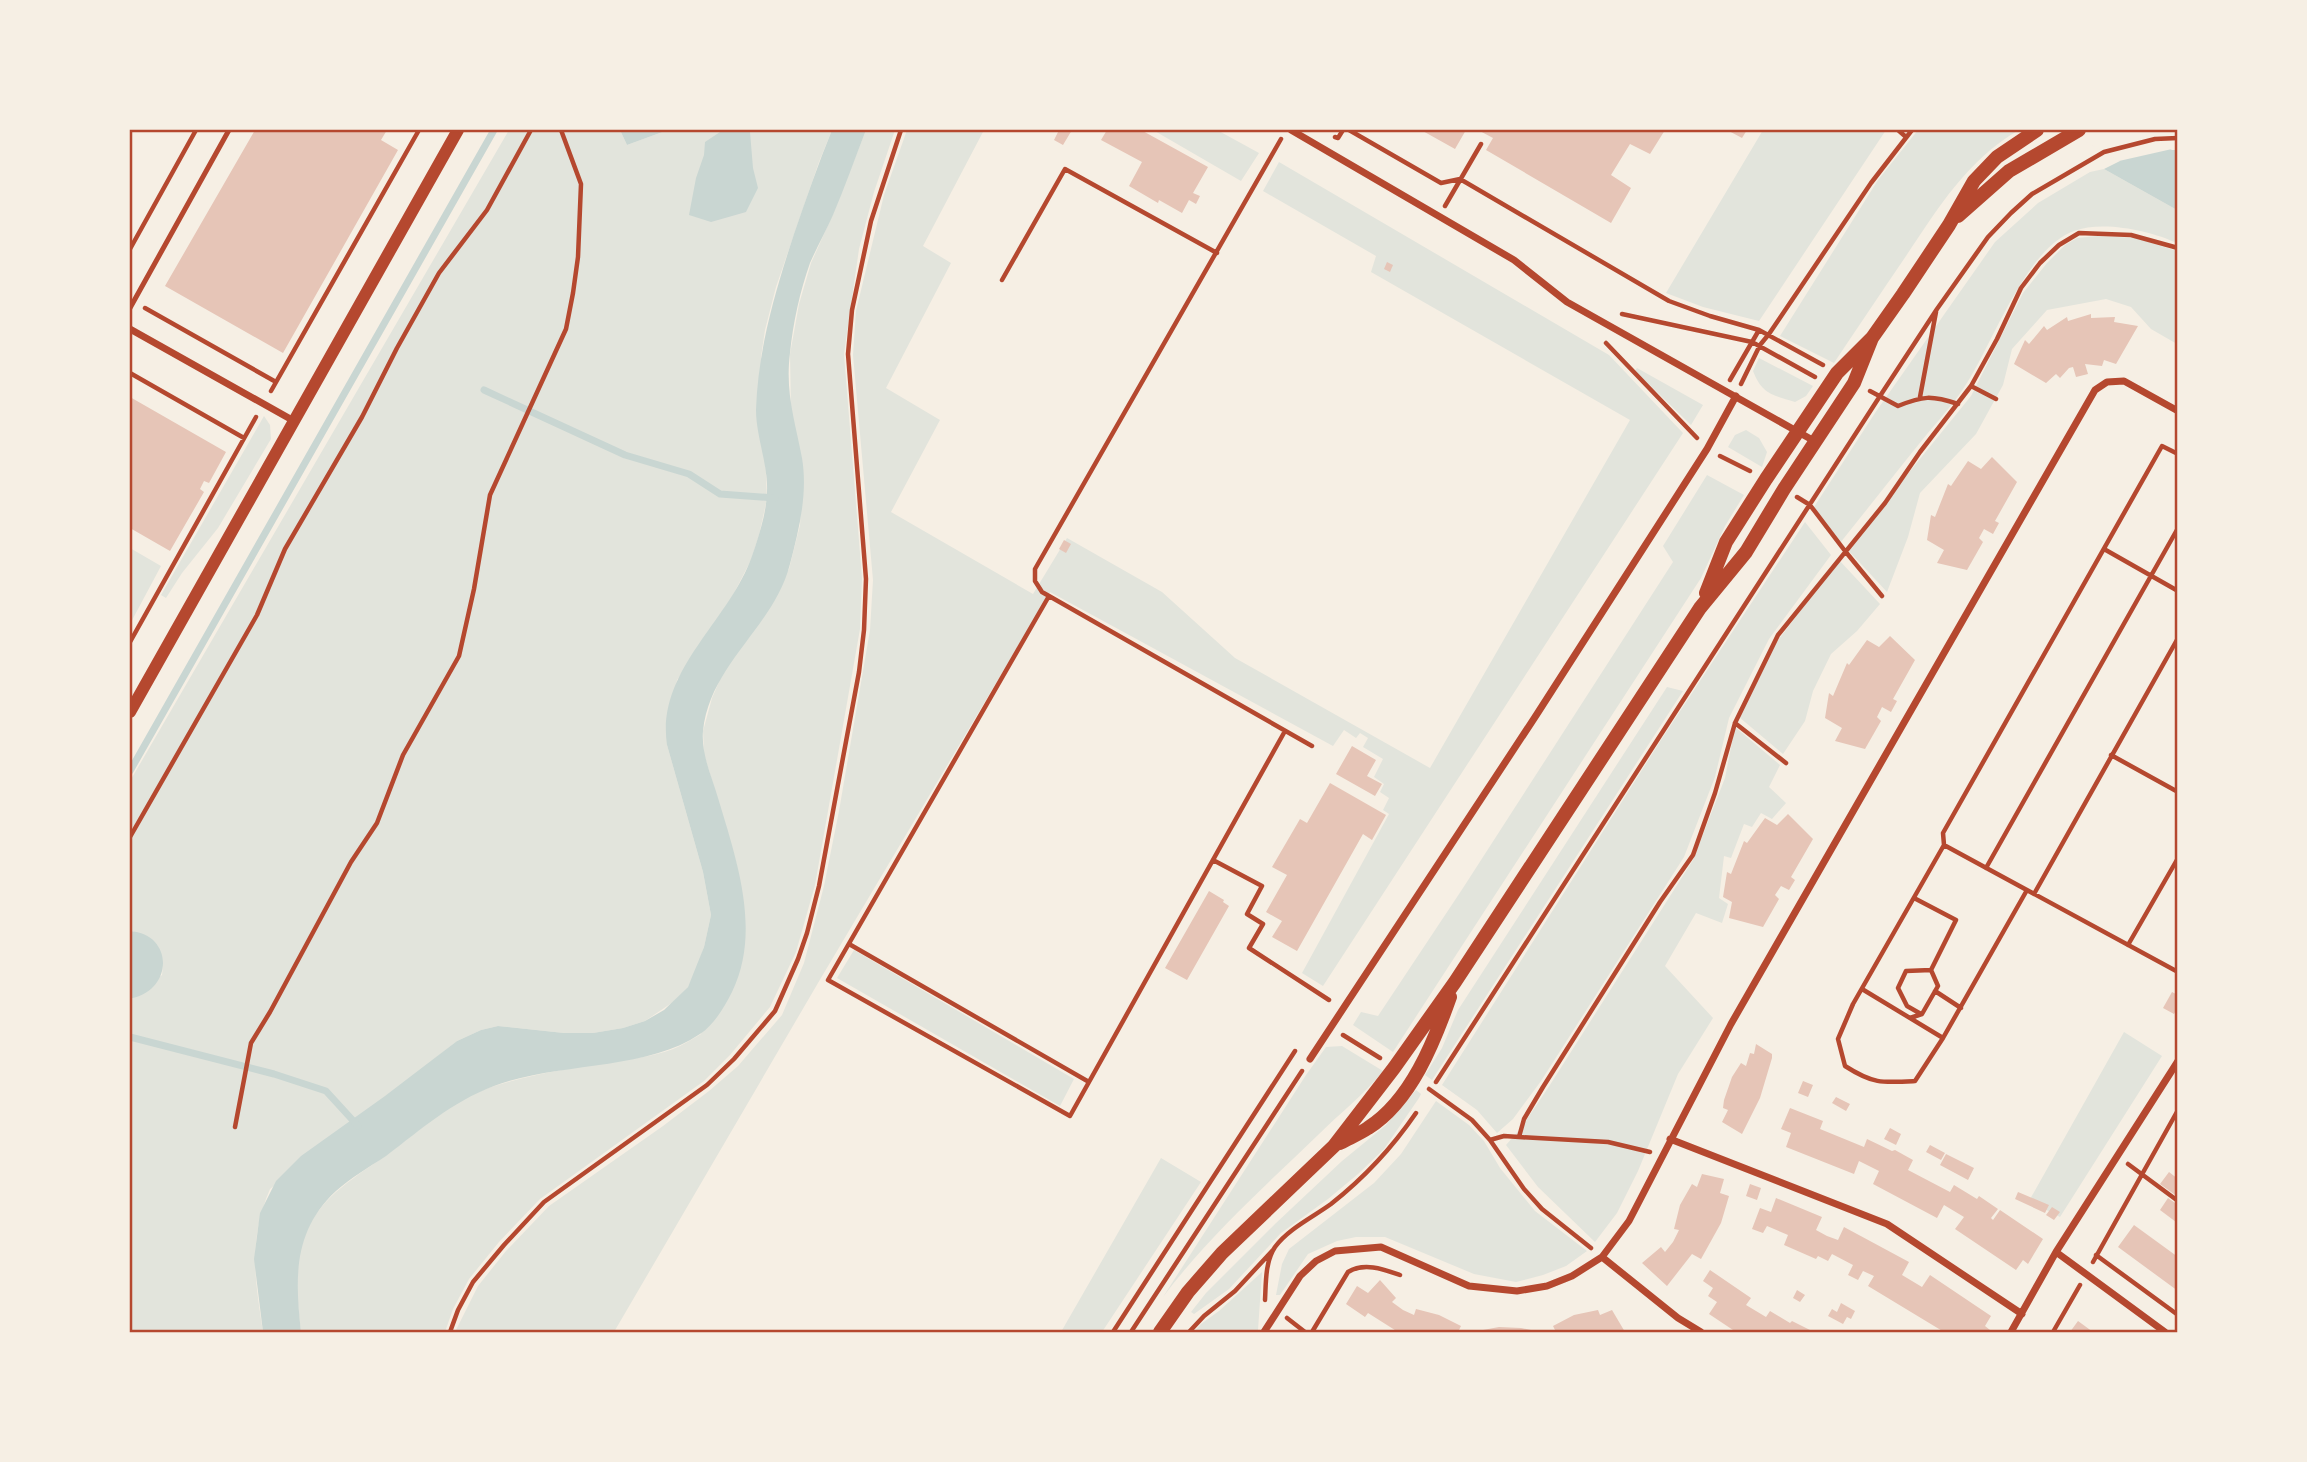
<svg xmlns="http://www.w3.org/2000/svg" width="2307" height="1462" font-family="Raleway,sans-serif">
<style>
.green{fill:#e2e4dc}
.water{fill:#c9d6d2}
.pier{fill:#f6efe4}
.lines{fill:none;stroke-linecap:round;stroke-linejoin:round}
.stream{stroke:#c9d6d2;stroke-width:7}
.building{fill:#e6c5b7}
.path{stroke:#b5482f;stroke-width:4.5}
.service{stroke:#b5482f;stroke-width:5}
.minor{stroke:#b5482f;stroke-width:7}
.tertiary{stroke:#b5482f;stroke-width:12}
.secondary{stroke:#b5482f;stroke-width:14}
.neatline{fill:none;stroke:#b5482f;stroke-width:2.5}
</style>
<rect width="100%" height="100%" fill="#f6efe4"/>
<!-- green -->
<path class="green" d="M509,130H620L627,145L668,130H832L819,162L776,287L765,330L761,357L767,499L759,535L751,560L733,595L677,680L667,745L703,872L711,915L704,947L696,970L688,987L673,1002L645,1021L623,1028L593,1033H564L498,1026L481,1030L457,1041L270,1189C248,1241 255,1279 263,1332H130V998H133L162,975L163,965L158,946L133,931H130V781Z
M866,130H895L874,192L859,249L844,354L862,578L860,629L815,885L796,952L770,1007L730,1055L704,1081L540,1199L499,1242L469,1279L453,1309L445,1332H301C297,1299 293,1264 306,1233C321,1195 358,1176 389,1153C425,1126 457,1096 501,1084C535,1074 571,1068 605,1063C628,1059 652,1057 673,1049C683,1045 692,1039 701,1034L743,899L736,862L704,754L703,731L712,698L722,675L789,569L800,525L803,474L791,413L790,354L799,304L811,263L833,214Z
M907,130H984L923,246L951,263L886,388L940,420L891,512L1033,594L1067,538L1162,592L1235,658L1430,768L1630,420L1371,272L1376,256L1263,191L1279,162L1609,355L1683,433L1323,986L1302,973L1389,814L1383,810L1389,798L1380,792L1384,784L1374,777L1383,759L1363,747L1368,738L1360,733L1356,738L1344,730L1333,746L1050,592L818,983L614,1332H455L478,1286L506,1251L549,1206L663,1126L709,1091L738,1066L782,1015L804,963L824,886L839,811L870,630L873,580L853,355L856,311L884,195Z
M1153,130H1217L1259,153L1241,181Z
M1763,130H1886L1759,321L1703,307L1666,293Z
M1918,130H2019C1967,160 1939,207 1906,256C1882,291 1858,327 1834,363L1780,336L1878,180Z
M2104,169L2177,210V243C2151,231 2103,220 2074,231C2024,249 1992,347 1963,389C1951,407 1936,423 1923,439C1895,474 1868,508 1840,543L1814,507L1875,413L1995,242L2038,203L2090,172Z
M2097,236L2136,238L2177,251V344L2151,329L2131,307L2106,299L2047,310L2012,349L2003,385L1976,434L1920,493L1908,537L1887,592L1847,549L1971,396L2023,293L2047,263L2065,245L2077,238Z
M1759,358L1813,386L1806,396L1795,402C1772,395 1762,394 1753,371Z
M1637,368L1703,405L1691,425L1635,371Z
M264,416L270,425L271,439L218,528L182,573L166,598L161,595Z
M1746,430L1759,438L1767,452L1762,467L1728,447L1735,435Z
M1707,475L1744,495L1725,526L1701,578L1393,1052L1353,1025L1361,1012L1378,1016L1463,888L1673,562L1663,546Z
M1805,522L1831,555L1769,639L1729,718L1715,777L1684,857L1541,1081L1513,1119L1497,1133L1477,1110L1442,1085L1661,740Z
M130,548L161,566L130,624Z
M1839,560L1880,604L1857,631L1831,654L1813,691L1805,721L1783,754L1739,717L1776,643Z
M1667,687L1683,691L1432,1080L1425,1075L1442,1048L1458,1010Z
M1735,727L1780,765L1769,787L1786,803L1772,819L1761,813L1752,827L1744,824L1731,858L1724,856L1719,898L1728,904L1722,923L1696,913L1665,966L1713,1018L1678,1074L1638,1171L1617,1213L1595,1242L1538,1187L1506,1145L1521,1128L1548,1088L1693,860L1725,778Z
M854,950L1074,1079L1060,1106L837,978Z
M2124,1032L2162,1056L2060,1217L2029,1201Z
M1342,1046L1383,1071C1364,1095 1340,1113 1318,1135C1264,1187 1208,1237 1163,1297L1306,1075L1326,1047Z
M1416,1090L1421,1094L1419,1098L1384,1149L1358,1174L1328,1199L1281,1233L1229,1289L1194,1314L1191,1312L1206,1293L1275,1224L1342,1161L1386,1125Z
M1436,1101L1469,1125L1484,1141L1500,1168L1535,1211L1587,1251L1566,1266L1543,1275L1516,1282L1474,1274L1385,1237H1356L1337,1241L1308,1254L1280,1295H1276L1282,1264L1289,1249L1374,1183L1401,1154Z
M1161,1158L1201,1182L1102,1332H1061Z
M1262,1272L1258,1330L1256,1332H1194L1201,1324L1219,1311Z"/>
<!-- water -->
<path class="water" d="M620,130H668L627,145Z
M723,130H744L750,132L753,168L758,188L746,212L711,222L689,215L696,178L704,155L705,142Z
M832,130H866C855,158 845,187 833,215C826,231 817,247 810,263C800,291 793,323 790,353C785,392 795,421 802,458C808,493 799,530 790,564C774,627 710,664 703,731C701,754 712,777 718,798C736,858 762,931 732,992C725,1006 714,1025 700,1034C646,1071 557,1062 494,1086C450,1103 423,1128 386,1156C369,1167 351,1178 336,1191C293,1231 295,1278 301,1332H263L254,1259L260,1213L276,1181L301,1156L385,1096L457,1041L481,1030L498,1026L564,1033H593L623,1028L645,1021L664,1010L688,987L704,947L711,915L703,872L667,745C656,670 729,622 752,556C760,533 768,508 767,484C766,459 756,434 756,410C758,349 775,292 794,234C806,199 818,164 832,130Z
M2067,130H2135L2172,150H2177V210L2104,169L2120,161Z
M130,931C173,934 174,988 133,998H130Z"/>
<!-- pier -->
<path class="pier" d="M2065,130H2139L2172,149L2119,161Z"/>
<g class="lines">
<!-- stream -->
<path class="stream" d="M484,390L625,455L689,474L720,494L775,498
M130,771L494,130
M130,1037L274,1074L326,1091L358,1126"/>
</g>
<!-- building -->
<path class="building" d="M255,130H387L381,140L398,150L283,353L165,286Z
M1059,130H1072L1063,145L1054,140Z
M1107,130H1141L1208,167L1193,193L1200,196L1196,204L1189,200L1182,213L1159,200L1158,203L1129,186L1142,162L1101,140Z
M1421,130H1466L1455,149Z
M1478,130H1665L1650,154L1630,144L1611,175L1631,188L1611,223L1486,150L1493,138Z
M1727,130H1747L1742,138Z
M1387,262L1393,265L1390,272L1384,269Z
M2091,314V318L2115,317L2114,322L2138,326L2116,364L2104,360L2102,366L2085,364L2088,374L2076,377L2073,367L2069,368L2060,378L2056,374L2046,383L2014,364L2025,340L2029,344L2044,326L2047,330L2067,317L2068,321Z
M130,397L226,452L209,483L204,481L200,489L204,492L170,551L130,528Z
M1992,457L2017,482L1995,521L1999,523L1993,534L1984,529L1979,538L1983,542L1967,570L1937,563L1944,550L1927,540L1931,515L1935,517L1948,484L1951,486L1968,461L1981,469Z
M1064,540L1071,544L1066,553L1059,549Z
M1890,636L1915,660L1893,699L1897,701L1891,712L1882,707L1877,717L1881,721L1865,749L1835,741L1842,728L1825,718L1829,693L1833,696L1847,663L1849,665L1867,640L1879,647Z
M1352,746L1376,760L1367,776L1382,784L1375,796L1336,774Z
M1330,783L1386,815L1372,840L1363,834L1297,951L1272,937L1282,921L1266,912L1287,875L1272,867L1300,819L1307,823Z
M1788,814L1813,839L1791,877L1795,880L1789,890L1781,886L1775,895L1779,899L1763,927L1729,918L1732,902L1723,897L1727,872L1731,874L1744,841L1747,843L1765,818L1777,825Z
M1209,891L1224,900L1223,902L1229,906L1187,980L1165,968Z
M2172,992L2178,995V1007L2174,1014L2163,1008Z
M1756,1044L1772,1054V1058L1760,1098L1742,1134L1722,1122L1728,1110L1723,1108L1724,1100L1732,1077L1741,1063L1746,1066L1750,1053L1754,1054Z
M1803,1081L1813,1085L1808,1097L1798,1093Z
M1836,1097L1850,1104L1846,1111L1832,1103Z
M1790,1108L1823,1121L1820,1129L1864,1147L1867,1139L1892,1151L1895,1150L1913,1160L1908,1170L1950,1192L1954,1185L1977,1199L1979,1196L1998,1209L1991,1218L1993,1220L2000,1210L2043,1239L2028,1264L2023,1260L2016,1270L1955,1229L1964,1217L1944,1205L1937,1218L1873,1184L1879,1171L1859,1161L1854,1174L1786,1147L1791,1133L1781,1129Z
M1890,1128L1901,1134L1896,1145L1884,1139Z
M1930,1145L1945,1153L1941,1160L1926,1152Z
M1946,1154L1974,1168L1968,1180L1940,1165Z
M2169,1172L2178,1179V1197L2160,1184Z
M1702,1174L1724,1179L1720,1193L1729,1196L1721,1223L1701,1259L1692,1254L1667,1286L1642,1263L1661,1247L1665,1252L1673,1242L1679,1230L1674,1229L1680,1205L1692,1184L1697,1187Z
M1750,1184L1761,1188L1757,1200L1746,1196Z
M2018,1192L2049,1205L2045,1213L2015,1199Z
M1776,1198L1822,1217L1816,1230L1827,1236L1838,1240L1844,1227L1909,1262L1902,1275L1922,1287L1930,1275L1991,1316L1985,1326L1990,1330L1988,1332H1944L1868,1286L1874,1276L1863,1271L1858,1280L1848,1275L1853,1265L1832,1254L1828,1261L1818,1256L1816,1259L1784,1245L1788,1235L1767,1226L1763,1233L1752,1229L1760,1208L1771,1212Z
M2168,1198L2178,1205L2176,1222L2160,1210Z
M2052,1207L2060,1212L2054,1220L2046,1215Z
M2134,1225L2178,1257V1291L2118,1247Z
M1710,1270L1751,1298L1746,1305L1766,1317L1770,1311L1790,1323L1792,1321L1814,1332H1763L1759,1330L1757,1332H1736L1709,1314L1717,1302L1708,1296L1713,1288L1703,1281Z
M1380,1280L1396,1298L1392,1302L1403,1310L1414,1315L1416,1309L1439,1315L1461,1326L1458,1332H1398L1368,1313L1365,1317L1346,1304L1357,1286L1368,1293Z
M1797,1290L1805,1295L1800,1302L1793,1298Z
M1841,1303L1855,1311L1851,1319L1847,1317L1843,1324L1828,1316L1832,1309L1837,1312Z
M1598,1310L1600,1315L1612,1310L1625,1332H1556L1553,1326L1574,1315Z
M2078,1321L2093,1332H2070Z
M1499,1327L1521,1328L1531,1330V1332H1483V1330Z"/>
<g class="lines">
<!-- path -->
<path class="path" d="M1349,130L1441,183L1460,179L1669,301L1710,316L1759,330L1730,380
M1898,130L1906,137
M1335,137L1338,138L1343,130
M1281,139L1035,569V581L1042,592L1312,746
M1445,206L1481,144
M130,249L196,130
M1002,280L1065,169L1217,253
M145,308L276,382
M1622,314L1752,342L1815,377
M1759,330L1823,365
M1606,343L1697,438
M130,373L244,438
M1741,384L1760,345L1769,334L1871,183L1912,130
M1971,386L1996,399
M271,391L419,130
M1870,391L1898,406C1923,396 1931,395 1958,404
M1920,397L1936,312
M1720,456L1750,471
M1797,497L1810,505L1845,551L1882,596
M2104,549L2178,591
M1049,596L828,980L1070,1116L1285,731
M130,642L256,417
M1735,723L1786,763
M2111,755L2178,792
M130,837L257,615L285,549L362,417L397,348L439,273L487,210L531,130
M1944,845L2178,972
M1213,860L1262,886L1247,914L1263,924L1249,948L1329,1000
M1986,868L2178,528
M2027,890L1943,1038L1915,1081C1882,1083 1873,1084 1845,1066L1838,1039L1853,1004L1944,845L1943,833L2162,446L2178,454
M2034,894L2178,638
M849,944L1089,1082
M2128,945L2178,858
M1862,989L1943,1038
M1935,991L1961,1008
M1921,1014L1907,1006L1898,988L1906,971L1931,970
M1910,1018L1922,1014L1938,986L1931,970L1956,920L1914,898
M1343,1035L1380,1058
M1436,1082L1880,396L1937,309L1988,237L2011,213L2032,194L2104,152L2155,139L2178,138
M1429,1089L1472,1120L1490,1140L1524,1189L1542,1209L1591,1248
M235,1127L251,1043L270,1012L351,862L377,823L403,755L459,656L474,589L490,495L566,329L573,293L578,257L581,184L561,130
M1519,1137L1608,1142L1650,1152
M1490,1140L1504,1136L1519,1137L1524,1119L1543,1087L1660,902L1693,855L1715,793L1735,723L1778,635L1885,503L1920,452L1971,386L1997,339L2021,288L2040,263L2059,245L2079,233L2131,235L2178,248
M2128,1164L2178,1201
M2096,1255L2178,1315
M2093,1262L2178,1110
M1265,1300C1266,1283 1265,1262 1275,1247C1288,1229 1313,1217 1331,1204C1364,1178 1392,1148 1416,1113
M1287,1318L1305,1332
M450,1332L458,1310L473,1282L504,1245L544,1202L707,1085L734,1059L775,1011L798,959L807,933L819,886L859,672L864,630L866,579L848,354L852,310L871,221L901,130
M1113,1332L1295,1051
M1131,1332L1302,1071
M1189,1332L1204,1316L1235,1291L1273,1250
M1312,1332L1348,1272C1364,1262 1383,1269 1400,1275
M2053,1332L2080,1285"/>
<!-- service -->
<path class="service" d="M130,308L229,130"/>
<!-- minor -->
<path class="minor" d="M1291,130L1514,260L1567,302L1816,442
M130,329L294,421
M1310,1059L1537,714L1707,449L1736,396
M1670,1139L1887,1224L2022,1314
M2056,1252L2165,1332
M1602,1257L1678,1318L1701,1332
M1264,1332L1300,1276L1316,1261L1335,1251L1381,1247L1469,1286L1517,1291L1547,1286L1572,1276L1602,1257L1629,1221L1731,1024L2095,390L2107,382L2124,381L2178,411
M2011,1332L2056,1252L2178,1061"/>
<!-- tertiary -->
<path class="tertiary" d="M130,712L458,130"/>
<!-- secondary -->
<path class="secondary" d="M1958,216L2009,171L2079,130
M1706,593L1726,542L1766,479L1837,373L1872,338L1903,294L1949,225L1974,181L1997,157L2037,130
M1340,1143C1349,1138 1359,1134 1368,1128C1411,1101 1434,1042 1450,997
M1160,1332L1188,1292L1222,1253L1334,1146L1394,1068L1455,982L1700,608L1746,552L1784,489L1854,383L1872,338"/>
</g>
<!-- border -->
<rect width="2307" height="1462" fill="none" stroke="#f6efe4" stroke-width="262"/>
<rect x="131" y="131" width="2045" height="1200" class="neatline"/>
</svg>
